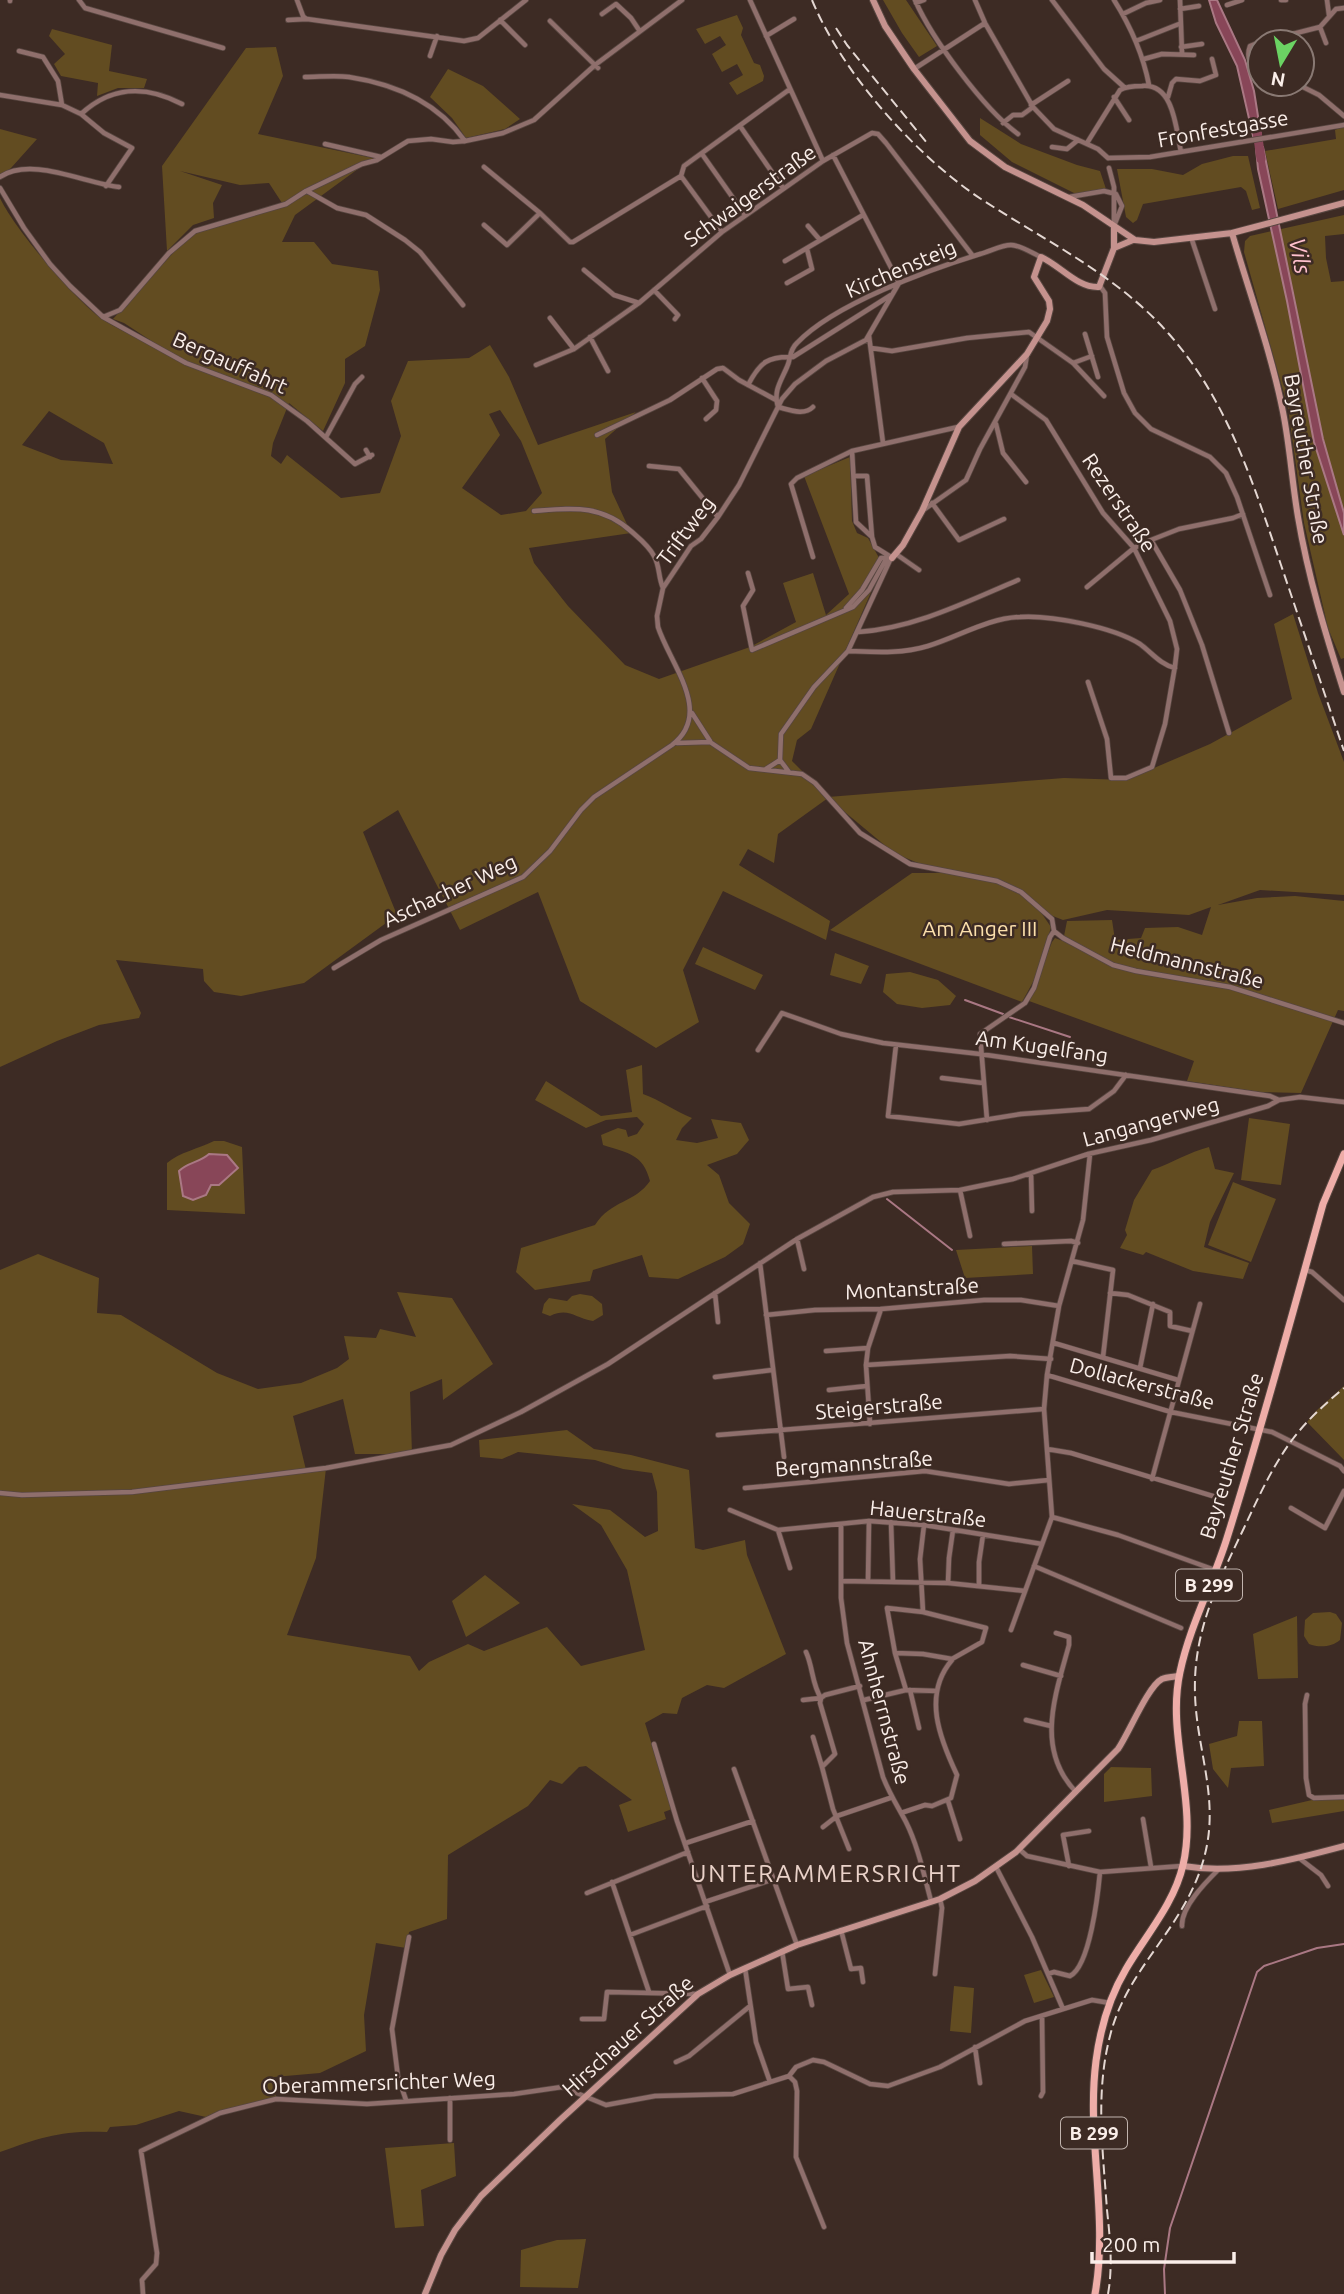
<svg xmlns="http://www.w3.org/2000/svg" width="1344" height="2294" font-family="Ubuntu,sans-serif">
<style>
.green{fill:#624c21;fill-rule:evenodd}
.water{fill:#884658;stroke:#aa7884;stroke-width:2}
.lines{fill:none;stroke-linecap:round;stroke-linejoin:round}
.stream{stroke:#aa7884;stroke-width:2}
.river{stroke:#884658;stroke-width:9}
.street-casing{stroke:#574640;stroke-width:6}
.secondary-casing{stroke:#574640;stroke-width:8}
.primary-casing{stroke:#574640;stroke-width:9}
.street{stroke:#8f6f6c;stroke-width:4.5}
.secondary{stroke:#c5928e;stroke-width:6}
.primary{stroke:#eeada8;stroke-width:7}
.rail{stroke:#e4d7d2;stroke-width:2;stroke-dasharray:10 5;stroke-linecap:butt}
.labels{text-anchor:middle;stroke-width:5;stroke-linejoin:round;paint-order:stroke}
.shield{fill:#3d2b24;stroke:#c1b4ae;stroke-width:2}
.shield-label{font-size:19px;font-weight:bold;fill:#faeee9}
.street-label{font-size:21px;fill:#faeee9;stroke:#3d2b24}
.park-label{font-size:21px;fill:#fce0ac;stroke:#3d2b24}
.water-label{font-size:23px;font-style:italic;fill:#ffc1cf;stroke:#3d2b24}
.quarter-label{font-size:24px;letter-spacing:2px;fill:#ead2c9;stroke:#3d2b24}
</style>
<rect width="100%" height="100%" fill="#3d2b24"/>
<!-- green -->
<path class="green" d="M883,0H906L937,46L919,57L902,33Z
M737,15L743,28L741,35L754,63L760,65L764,76L763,81L737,95L729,83L743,75L737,64L722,72L712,54L726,45L720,36L705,44L696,29Z
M52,29L112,45L109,71L147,79L144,88H118L97,96L98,83L61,76L54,64L65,54L49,36Z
M276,47L283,76L258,134L373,158L295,215L282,242H314L332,264L378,271L380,290L365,346L345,359V383L323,431L289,403L273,443L271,456L281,464L287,455L341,498L380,493L401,436L391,401L408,361L469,358L490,345L509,377L538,445L636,412L605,439L612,492L631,533L529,548L534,563L568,606L625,665L659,679L750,647L796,622L783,583L813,573L826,615L849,594L804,476L850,457L852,521L857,533L868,538L883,565L811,729L797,740L792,761L828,797L1064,778L1126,780L1210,744L1292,699L1274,624L1293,614L1318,693L1344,762V895L1260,890L1218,905L1257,898L1295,896L1344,901V1011L1338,1010L1301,1093L1260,1092L1187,1081L1194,1061L1029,1001L1052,942L1055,938L1063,941L1067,921L1112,920L1115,940L1141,938L1145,928L1178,927L1202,935L1211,907L1189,915L1107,910L1063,920L1040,911L1051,927L1039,971L1022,1002L830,930L912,873H942L894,853L828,798L778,834L774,863L748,849L739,865L830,921L826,940L723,891L683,970L699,1022L656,1048L580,1001L538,892L460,930L398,810L363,832L397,915L304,983L241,996L214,992L204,981L203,969L116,960L141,1013L139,1018L99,1025L57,1041L0,1067V198C13,227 78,304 105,321C127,334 151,344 173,355L124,323L113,319L193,231L282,203L269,183L240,185L180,171L222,185L213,203L214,218L193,225L167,251L162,166L246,48ZM500,410L521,441L542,493L526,511L501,515L462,488L500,435L489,414ZM49,411L104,443L113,464L61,460L22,445Z
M448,69L483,86L520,119L505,129L466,138L452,118L430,97Z
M980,118L1021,144L1077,165L1100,171L1106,189L1076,194L1012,162L980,135Z
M1344,126V190L1278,209L1265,151L1336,139L1335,130Z
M0,129L37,139L11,168L0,177Z
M1233,156H1248L1260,208L1252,210L1246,191L1241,187L1143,204L1137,220L1133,223L1126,217L1117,169H1152L1183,175L1202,164Z
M1344,215V234L1325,236L1326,258L1331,282L1344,281V658L1341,659L1328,628L1304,523L1288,408L1244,252L1245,241L1250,236Z
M703,947L763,975L755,990L695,964Z
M835,953L869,966L861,984L830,975Z
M910,972L938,980L956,996L950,1005L922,1008L897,1004L883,992L886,974Z
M642,1065L643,1094C660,1100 675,1111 692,1118L682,1128L676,1140L697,1143L718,1138L711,1119L741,1123L749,1140L737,1154L707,1165L719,1175L729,1203L750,1224L743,1244L725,1257L678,1279L649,1277L642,1255L593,1270L590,1281L535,1290L516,1272L521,1248L595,1225C611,1200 635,1203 650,1181C643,1154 628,1153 603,1145L601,1135L618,1128L626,1130L628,1137L637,1134L644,1124L637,1117L606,1120L586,1128L535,1100L546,1081L601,1116L632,1112L626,1070Z
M1249,1118L1290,1124L1281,1185L1241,1180Z
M214,1141H224L242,1147L245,1214L167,1210V1163C180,1152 198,1149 214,1141Z
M1209,1147L1215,1169L1234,1173L1210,1222L1204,1247L1249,1263L1243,1279L1193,1271L1146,1252L1143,1255L1120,1248L1127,1235L1125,1230L1134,1200L1152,1170C1172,1163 1189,1152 1209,1147Z
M1233,1182L1276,1199L1251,1262L1208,1245Z
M1032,1246L1033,1274L965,1278L956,1250Z
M38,1254L99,1278L97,1313L121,1315L217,1373L258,1389L301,1383L337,1368L349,1359L344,1336L376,1338L380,1329L416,1337L397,1292L452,1298L493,1364L443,1400L442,1379L410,1392L412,1454H355L343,1399L293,1416L306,1470L326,1468L316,1558L287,1635L410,1656L419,1671L429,1662L468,1644L484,1651L547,1627L581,1666L645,1650L627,1570L601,1525L572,1504L610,1510L645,1537L658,1531L657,1492L652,1473L623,1469L595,1460L518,1452L502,1459L480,1457L479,1440L567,1430L594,1449L631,1455L689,1470L695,1548L703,1550L745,1540L747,1555L786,1654L724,1688L707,1685L682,1698L677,1714L663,1713L645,1723L672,1809L664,1812L666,1819L628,1832L619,1805L632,1800L586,1766L579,1767L562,1784L550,1780L528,1806L448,1855L447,1919L409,1932L406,1948L376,1943L364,2015L366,2051L320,2073L274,2077L276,2097L219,2111L206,2117L179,2111L136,2125L110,2127L107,2132C63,2130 41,2137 0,2152V1270Z
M580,1294L592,1296L602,1304L603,1315L593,1321C574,1318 569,1307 550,1316L542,1313L544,1304L549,1298L567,1301L572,1296Z
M1344,1386V1460L1307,1422L1316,1411Z
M485,1575L520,1603L466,1637L452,1601Z
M1330,1612L1336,1614L1342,1623L1340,1640C1332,1647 1319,1648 1309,1644L1304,1636L1305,1620L1313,1613Z
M1297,1616L1298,1678L1258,1679L1253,1634Z
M1239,1721H1262L1264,1766L1231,1768L1228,1788L1213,1769L1209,1744L1237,1736Z
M1111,1767L1151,1768L1152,1796L1104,1802V1774Z
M1312,1800H1344V1811L1272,1823L1269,1810Z
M1041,1970L1054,1997L1034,2003L1024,1975Z
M954,1986L974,1988L971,2033L950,2031Z
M454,2143L456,2176L421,2190L424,2226L395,2228L385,2148Z
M586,2239L578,2288L520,2287L521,2250L557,2240Z"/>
<!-- water -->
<path class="water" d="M1209,0H1217L1245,60L1254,91L1261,135L1253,136L1237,66L1216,23Z
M1263,147L1323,439L1344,513V535L1314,442L1287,301L1258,169L1256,148Z
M209,1154L227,1155L238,1168L219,1185H211L206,1195L193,1200L183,1196L179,1171C188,1162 199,1163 209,1154Z"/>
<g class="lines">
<!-- stream -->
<path class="stream" d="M965,1000L1003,1014
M1009,1017L1070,1037
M887,1199L952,1250
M1165,2294L1164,2269L1170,2228L1257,1972L1264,1966L1317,1948L1344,1944"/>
<!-- river -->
<path class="river" d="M1256,124L1261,159"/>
<defs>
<path id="street" d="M79,0L85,8L223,48
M297,0L303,16L306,19
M750,0L823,161
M915,0C932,39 984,109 1018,134
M975,0L985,23L1033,107L1054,129L1098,149L1108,158
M1052,0L1104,69L1124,87
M1114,0C1131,27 1143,54 1149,85
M1180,0L1182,53
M1281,0H1286
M1327,0L1329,15
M10,1V0
M916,3L924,0
M1227,5L1242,0
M1180,9L1199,6
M602,14L616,4L631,18L639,30
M1123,14L1146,3L1160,0
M288,20L307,19L464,41L478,38L526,0
M500,20L525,45
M550,21L598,68
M1320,27L1326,43
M766,36L794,19
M1136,41L1179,24
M1260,42L1250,46C1246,57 1250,67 1260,71
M1261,42L1320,27L1336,9L1344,8
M1181,47L1202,44
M19,51L43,57L58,81L62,105
M430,56L437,36
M1144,59L1162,54L1194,55
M914,69L985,23
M305,77C319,77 335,75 349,77C395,84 438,103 465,141
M1297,84L1319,95L1344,116
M0,95L62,105L81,114L104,133L132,148L106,186
M1114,97L1129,120
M1168,97L1172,83L1176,79L1200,81L1216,75L1212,59
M1031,105L1068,81
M81,114C111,86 146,85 182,104
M1003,123L1013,115H1022L1033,107
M740,126L783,188
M1087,143L1120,90C1127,86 1135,86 1142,86C1174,83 1176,129 1181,152
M325,144L381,157
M1052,147L1067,149L1078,140
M702,154L745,215
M833,155L899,283
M1108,158L1150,157L1344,125
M484,167L540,213L570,242H573L681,176
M1109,168L1114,187V225
M681,176L684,166L790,89
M681,176L722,232
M0,177C31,156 84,183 119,187
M0,188L24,228L50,264L70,286L103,317L186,363L271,395L307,421L355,464L372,455
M307,191L337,208L366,215L405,240L420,252L463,305
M1069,197L1104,191L1116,194L1122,206L1114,226
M484,225L507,245L540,213
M808,226L820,240
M1191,237L1215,309
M785,261L863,215
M584,270L614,295L639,303L722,232L823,161L872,133L878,134L886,143L973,256
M787,283L812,269L807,249
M1100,286L1105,293L1107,337L1124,393L1135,413L1151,429L1210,457L1226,473L1237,497L1270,595
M654,290L678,315L675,319
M103,317L120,310L169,253L195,231L286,204L306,191L362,164L377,160L408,141L431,139L453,142L465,141L503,133L534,120L595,65L682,0
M550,318L574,349
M1085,334L1098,377
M869,336L883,443
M590,337L608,371
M871,348L892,351L967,338L1029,332L1073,363L1104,396
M1073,363L1092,356
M536,365L574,349L639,303
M702,378L717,401L716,410L706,419
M748,385C760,362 768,356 793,357L891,295
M1011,394L1046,420L1103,513L1134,548L1170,621L1177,649L1175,666L1165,724L1152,767L1126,778H1111L1107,739L1088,682
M813,407C804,416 790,410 778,407C773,391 781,381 787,367C791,359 789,350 797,343C834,304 928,270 980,254C989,252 1001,245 1011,245C1020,245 1032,253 1041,257
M996,424L1003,453L1026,482
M597,435L670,400L717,369L723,368L739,380L776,400
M326,437L355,384L362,377
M366,450L370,457
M852,451L856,522L871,536
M649,466L679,469L718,517
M854,476H867L872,537L875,547L891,557
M932,503L959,540L1004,519
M534,511C573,508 601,504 632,532C640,539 649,546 654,556C660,566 658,577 663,588
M922,511L966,480L980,449L1025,367L1027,355
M1151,540L1180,590L1202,645L1229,733
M896,554L919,570
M813,557L791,484L797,478L852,451L958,427
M748,573L753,590L743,606L752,650L853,607L869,590L885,561L892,558
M1087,587L1134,548L1151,540L1179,529L1233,518L1243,514
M846,608L862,590L881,558H891
M858,632C915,628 966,602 1018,580
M848,651C875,652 902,654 928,646C958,637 988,618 1020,617C1051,615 1113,627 1140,644C1151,652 1161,665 1175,668
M692,713L710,741
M677,743L710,742L749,768L802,774L815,783L860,833L910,864L997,881L1021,892L1052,919L1054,931L1063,938L1113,965L1136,971L1230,987L1344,1023
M766,769L780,760
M789,772L780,760L781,734L814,687L848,651L891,558
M334,968L381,940L523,877L550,851L581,810L594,797L672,745C714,713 670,664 658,627L657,616L663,588L691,546L701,539L718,517L739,485L782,399L795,384L826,361L866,340L899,283
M896,1045L888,1116L959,1124L1021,1114L1089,1109L1114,1091L1126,1075
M758,1050L782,1013L841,1034L883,1043L980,1054L1270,1096L1279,1100L1300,1097L1344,1102
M942,1078L983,1083
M987,1120L980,1034L1025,1003L1034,988L1050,937L1054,931
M1031,1173L1032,1211
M960,1190L970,1236
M797,1239L804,1269
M1004,1244L1071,1241L1078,1243
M1072,1261L1113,1270L1103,1357
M760,1263L784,1457
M1305,1270L1312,1272L1344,1300
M715,1293L718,1322
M1110,1293L1128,1295L1170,1312V1326L1192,1331
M766,1315L815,1310L881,1309L984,1300H1021L1059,1306
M1054,1343L1178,1380
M826,1351L868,1348
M866,1365L1010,1356L1051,1359
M1140,1368L1153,1304
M1047,1375L1171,1412L1272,1432L1340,1466L1344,1471
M715,1377L772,1370
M829,1390L867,1386
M870,1424L866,1365L868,1348L881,1309
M718,1435L1044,1409
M1047,1449L1071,1453L1216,1497
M1152,1479L1200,1304
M745,1488L925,1471L1009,1484L1049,1480
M0,1493L22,1495L132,1492L326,1468L451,1445L521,1412L608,1364L797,1239L873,1197L893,1192L960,1190L1013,1179L1088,1154L1151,1140L1268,1106L1279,1100
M1291,1508L1325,1528L1344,1491
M730,1510L778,1530L869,1521L924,1525L1042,1544
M1052,1517L1118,1535L1215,1570
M891,1522L893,1582
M841,1524V1598L847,1643L883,1777C890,1795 897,1805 906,1822C918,1846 924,1875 931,1901
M778,1530L790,1568
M1034,1566L1181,1628
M841,1581L948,1583L1025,1591
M868,1581L869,1521
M948,1583L949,1558L953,1530
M979,1586V1562L983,1535
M923,1612L887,1608L895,1653L923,1654L952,1659L982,1642L986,1628L923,1612L920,1559L924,1525
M1011,1630L1052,1517L1044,1409L1047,1375L1059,1306L1083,1220L1090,1154
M1056,1633L1069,1637V1645C1055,1696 1035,1749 1076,1792
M895,1653L906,1690
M1023,1665L1061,1676
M910,1690L919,1728
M1307,1695L1305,1704L1306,1778L1309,1795L1314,1798L1344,1797
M803,1700L821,1698C812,1685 813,1667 806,1652
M864,1700L906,1690L937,1691
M1026,1720L1051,1726
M813,1737L822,1767
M654,1744L677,1821L730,1975
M734,1769L797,1945
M948,1801L960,1839
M901,1813L925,1805L932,1806L951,1798L957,1775C940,1739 922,1695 952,1660
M1143,1819L1151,1867
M823,1827L837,1816L890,1798
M686,1843L753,1821
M849,1849L833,1809L822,1767L835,1754L820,1703L821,1698L825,1695L860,1686
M1019,1849L1027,1856L1100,1872L1182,1866
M1299,1858L1321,1875L1328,1886
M1069,1866L1063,1835L1089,1831
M996,1867L1032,1937L1063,2009
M612,1882L649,1992
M587,1893L688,1852
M705,1902L774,1879
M1182,1926C1181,1907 1206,1882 1218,1870
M841,1930L851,1969L861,1968L863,1982
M630,1935L707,1906
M782,1951L788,1989L808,1987L812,2005
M745,1968L756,2042L770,2082
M935,1974L942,1908L940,1899
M1048,1974L1054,1972L1070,1976C1090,1966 1098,1894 1100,1872
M582,2019H604L607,1992L697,1994
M975,2047L980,2083
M676,2062L689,2056L750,2006
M789,2076L796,2067L813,2060L824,2062L870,2084L888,2086L940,2067L1025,2021L1092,2000L1110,2003
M789,2076L795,2082L797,2091L796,2157L824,2227
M1041,2096L1043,2092L1042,2016
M450,2098V2140
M406,2100L398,2077L392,2029L409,1937
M143,2294L142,2280L156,2264L157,2253L141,2151L220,2113L276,2099L367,2104L514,2094L562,2087L606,2105L655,2096L733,2094L789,2076"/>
<path id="secondary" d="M873,0L885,26L914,69L970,141L1005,167L1083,205L1135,240L1154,242L1232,233L1344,203
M1232,233C1249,292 1271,351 1283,412C1290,447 1292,482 1298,517C1308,577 1326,635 1344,692
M1114,248L1133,240
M892,558L903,545L922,511L959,427L1027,354L1047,321L1050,309L1049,301L1034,277L1041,257C1061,266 1077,288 1099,287L1114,248V226
M1183,1866C1237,1875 1292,1860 1344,1846
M425,2294L441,2255L455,2230L481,2196L560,2120L698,1994L730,1975L797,1945L940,1899L975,1881L1016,1852L1118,1749C1129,1733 1148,1686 1162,1679C1167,1677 1174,1677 1179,1676"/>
<path id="primary" d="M1095,2294C1109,2217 1086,2138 1096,2061C1100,2030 1110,1996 1126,1969C1146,1935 1174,1904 1183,1865C1198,1801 1166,1736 1180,1672C1190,1625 1213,1583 1227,1538C1262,1427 1292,1315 1323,1204L1344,1154"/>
</defs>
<!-- street casing -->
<use href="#street" class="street-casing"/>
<!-- secondary casing -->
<use href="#secondary" class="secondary-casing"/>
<!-- primary casing -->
<use href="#primary" class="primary-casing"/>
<!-- street -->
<use href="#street" class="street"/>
<!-- secondary -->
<use href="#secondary" class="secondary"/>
<!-- primary -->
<use href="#primary" class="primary"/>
<!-- rail -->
<path class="rail" d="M812,0C842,73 916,156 981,199C1047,242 1117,275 1169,334C1228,401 1253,483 1281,565C1302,627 1323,689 1344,751
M836,28L847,45L927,143
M1108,2294C1113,2266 1110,2238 1107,2210C1103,2152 1095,2093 1110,2036C1128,1963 1192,1924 1207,1845C1217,1792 1196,1745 1195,1693C1193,1632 1218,1582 1244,1528C1258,1498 1272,1467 1292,1440C1307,1420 1325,1404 1344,1388"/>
</g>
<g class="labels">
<!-- shield labels -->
<g class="shield">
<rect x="1176" y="1569.5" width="66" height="31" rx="5"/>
<rect x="1061" y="2117.5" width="66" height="31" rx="5"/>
</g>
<g class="shield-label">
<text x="1209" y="1592">B 299</text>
<text x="1094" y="2140">B 299</text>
</g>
<!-- street labels -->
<g class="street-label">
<text transform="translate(1223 129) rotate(-10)" y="7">Fronfestgasse</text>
<text transform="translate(750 196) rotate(-36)" y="7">Schwaigerstraße</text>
<text transform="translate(901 269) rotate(-23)" y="7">Kirchensteig</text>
<text transform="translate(230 363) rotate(24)" y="7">Bergauffahrt</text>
<text transform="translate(1306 459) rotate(80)" y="7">Bayreuther Straße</text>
<text transform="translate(1119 503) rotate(56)" y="7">Rezerstraße</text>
<text transform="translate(686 531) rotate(-53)" y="7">Triftweg</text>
<text transform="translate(450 891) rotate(-25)" y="7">Aschacher Weg</text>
<text transform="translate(1187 963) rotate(14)" y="7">Heldmannstraße</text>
<text transform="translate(1042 1047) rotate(8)" y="7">Am Kugelfang</text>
<text transform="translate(1151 1122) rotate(-15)" y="7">Langangerweg</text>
<text transform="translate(912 1289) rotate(-3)" y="7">Montanstraße</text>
<text transform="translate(1142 1384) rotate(15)" y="7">Dollackerstraße</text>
<text transform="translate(879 1407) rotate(-5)" y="7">Steigerstraße</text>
<text transform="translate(1232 1456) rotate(-73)" y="7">Bayreuther Straße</text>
<text transform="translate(854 1464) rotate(-4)" y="7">Bergmannstraße</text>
<text transform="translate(928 1514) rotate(6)" y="7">Hauerstraße</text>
<text transform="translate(884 1712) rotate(75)" y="7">Ahnherrnstraße</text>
<text transform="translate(628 2036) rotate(-42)" y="7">Hirschauer Straße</text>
<text transform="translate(379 2083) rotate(-2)" y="7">Oberammersrichter Weg</text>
</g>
<!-- park labels -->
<g class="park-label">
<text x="980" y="936">Am Anger III</text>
</g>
<!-- water labels -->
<g class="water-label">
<text transform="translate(1300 256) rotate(79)" y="8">Vils</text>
</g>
<!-- quarter labels -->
<g class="quarter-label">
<text x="826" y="1882">UNTERAMMERSRICHT</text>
</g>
</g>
<!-- north arrow -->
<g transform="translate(1281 63) rotate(190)"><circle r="33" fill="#3d2b24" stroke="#897973" stroke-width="2"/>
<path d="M0-5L12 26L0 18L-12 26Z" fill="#6bd363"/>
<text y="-10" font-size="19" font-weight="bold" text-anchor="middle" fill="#faeee9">N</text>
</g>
<!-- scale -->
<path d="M1092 2252v10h142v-10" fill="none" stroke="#faeee9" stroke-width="3.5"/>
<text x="1102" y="2252" font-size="21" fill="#faeee9" stroke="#3d2b24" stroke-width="5" paint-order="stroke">200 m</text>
</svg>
